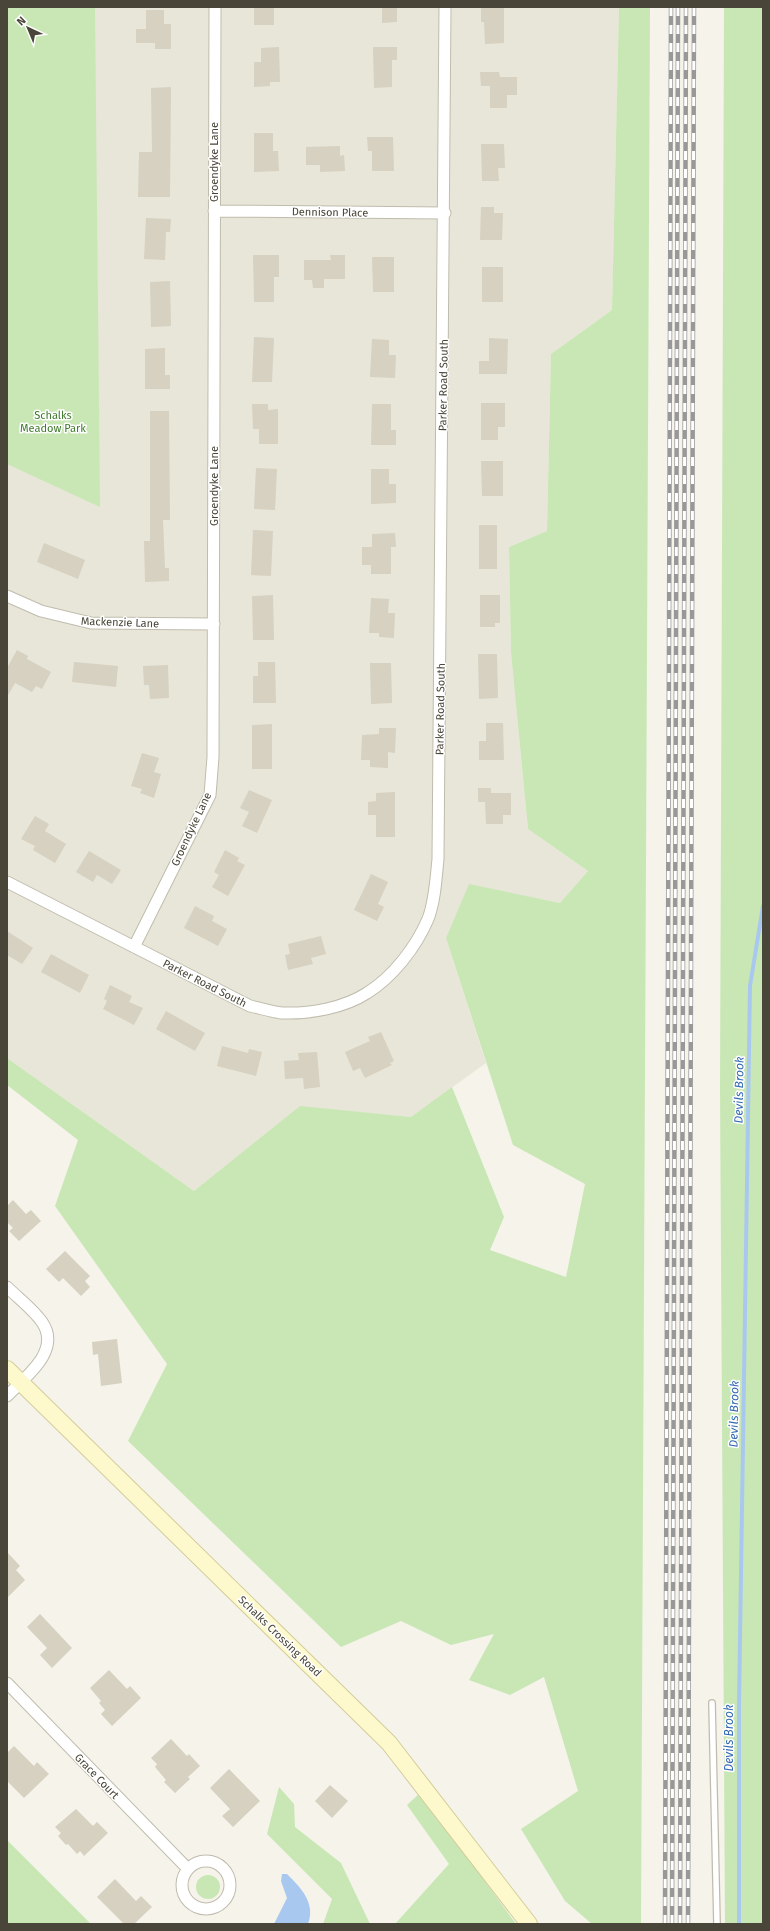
<svg xmlns="http://www.w3.org/2000/svg" width="770" height="1931" font-family="'Fira Sans',sans-serif">
<style>
.residential{fill:#e8e6d9}
.green{fill:#c9e7b5}
.water{fill:#a9c8ef}
.lines{fill:none;stroke-linecap:round;stroke-linejoin:round}
.stream{stroke:#a9c8ef;stroke-width:4}
.building{fill:#d6d1c0}
.lane-casing{stroke:#c0bcad;stroke-width:8}
.street-casing{stroke:#c0bcad;stroke-width:13}
.secondary-casing{stroke:#d3cd9b;stroke-width:18}
.lane{stroke:#fff;stroke-width:5.5}
.street{stroke:#fff;stroke-width:11}
.secondary{stroke:#fdf9cc;stroke-width:16}
.rail-casing{stroke:#989898;stroke-width:4.5}
.rail{stroke:#fff;stroke-width:3;stroke-dasharray:9;stroke-linecap:butt}
.labels{text-anchor:middle;stroke-width:3;stroke-linejoin:round;paint-order:stroke}
.street-label{font-size:11px;fill:#494538;stroke:#fff}
.park-label{font-size:11px;fill:#3e7a2c;stroke:#fff}
.water-label{font-size:12px;font-style:italic;fill:#3369b3;stroke:#fff}
</style>
<rect width="100%" height="100%" fill="#f5f3ea"/>
<!-- residential -->
<path class="residential" d="M7,7H619L612,310L551,354L547,531L509,547L511,653L528,829L588,871L560,903L469,885L446,938L486,1063L411,1117L300,1107L194,1191L7,1058Z"/>
<!-- green -->
<path class="green" d="M7,7H95L100,507L7,464Z
M619,7H650L641,1924H592L565,1901L521,1829L578,1791L544,1677L510,1695L469,1680L494,1634L451,1645L401,1621L341,1647L128,1441L167,1364L55,1206L78,1140L7,1085V1058L194,1191L300,1106L411,1117L452,1087L504,1217L490,1250L566,1277L585,1184L513,1145L446,938L469,884L560,903L588,871L528,829L511,653L509,547L547,531L551,354L612,310Z
M724,7H763V1924H725L720,1090Z
M279,1787L294,1804L295,1827L341,1863L370,1924H323L332,1899L267,1834Z
M420,1793L516,1924H395L449,1864L407,1805Z
M7,1840L91,1924H7Z
M196 1887a12 12 0 1 1 24 0a12 12 0 1 1-24 0Z"/>
<!-- water -->
<path class="water" d="M282,1874H287C301,1888 316,1903 308,1924H274L287,1898L281,1881Z"/>
<g class="lines">
<!-- stream -->
<path class="stream" d="M739,1924V1705L750,986L763,906"/>
</g>
<!-- building -->
<path class="building" d="M254,7H274V25H254Z
M382,7H397V22L382,23Z
M481,8H504V43L485,44L484,22H481Z
M146,10H164V24H171V49H155V43H136V29H146Z
M279,47L280,82H270V86L254,87V62H261V48Z
M373,47H397V60H392V87L374,88Z
M480,72H499L500,77H517V95H507V108H490V86H481Z
M171,87L170,197H138L139,152H152L151,88Z
M254,133H273V151H278L279,171L254,172Z
M367,137H393L394,171H372V151H368Z
M481,144H504L505,168H498L499,181H482Z
M340,146V156L344,155L345,171L320,172V165H306V147Z
M481,207H494V213H503L502,240H480Z
M146,218L171,219L170,232H166L165,260L144,259Z
M253,255H279V277H274V302H254Z
M330,255H345V279H324V288H313L312,280H304V260H331Z
M372,257H394V292H373Z
M482,267H503V302H482Z
M170,281L171,326L151,327L150,282Z
M254,337L274,338L272,382H252Z
M489,338L508,339L507,374H479V361H489Z
M372,339L389,340V355H396L395,378L370,377Z
M165,348V375H170V389H145V349Z
M481,403H505V427H498V440H481Z
M252,404H268V410L278,409V444H259V429H253Z
M372,404H391V430H396V445H371Z
M150,411H169L170,520H163L165,568H169V581L145,582L144,541H150Z
M481,461H503V496H482Z
M256,468L277,469L275,510L254,509Z
M371,469H389V484H396V503L371,504Z
M479,525H497V569H479Z
M253,530L273,531L271,576L251,575Z
M395,533L396,547H391V574H371V565H362V547H372V534Z
M44,543L85,560L78,579L37,562Z
M273,595L274,640H253L252,596Z
M480,595H500V623H495V627H480Z
M371,598L389,599L388,613H395L394,638L379,637V633H369Z
M17,650L28,656L27,659L51,672L42,689L36,686L32,692L15,683L7,697V668Z
M478,654H497L498,698L479,699Z
M74,662L118,666L116,687L72,682Z
M258,662H275L276,703H253V676H258Z
M370,663H391L392,703L371,704Z
M168,665L169,698L150,699L149,685H144L143,666Z
M486,723H503L504,760H479V741H486Z
M272,724V769H252V725Z
M379,728H396L395,753L388,752V768L370,767V760H361L362,735L379,734Z
M142,753L159,758L154,772L161,774L154,798L140,793L142,789L131,786Z
M478,788H491V793H511V815H503V824H486L485,802H478Z
M249,790L272,800L257,833L242,826L249,812L240,808Z
M395,792V837H376V815H368V802L376,801V793Z
M35,816L49,824L45,831L66,844L55,863L33,850L35,846L21,839Z
M225,850L239,858L237,861L245,865L228,896L212,887L219,875L214,872Z
M89,851L121,870L112,884L97,875L93,882L76,872Z
M371,874L388,882L378,904L384,907L377,921L354,910Z
M195,906L214,916L212,921L227,929L218,946L184,928Z
M7,931L33,948L22,964L7,955Z
M321,936L326,954L311,958L313,964L288,970L285,955L290,954L288,944Z
M51,954L89,975L80,993L41,972Z
M110,985L132,996L129,1002L143,1008L134,1025L103,1009L107,1001L104,999Z
M166,1011L205,1033L195,1051L156,1029Z
M381,1032L394,1061L390,1063L392,1065L365,1078L360,1068L353,1071L345,1052L370,1041L368,1037Z
M222,1046L248,1053L249,1049L262,1052L256,1076L217,1066Z
M317,1052L320,1087L304,1089L303,1078L285,1079L284,1061L299,1060L298,1053Z
M13,1200L26,1214L31,1210L41,1221L19,1241L9,1231L13,1228L7,1222V1206Z
M65,1251L90,1276L85,1281L90,1287L81,1296L63,1278L59,1282L46,1269Z
M117,1339L122,1383L101,1386L98,1354L93,1355L92,1342Z
M7,1552L20,1566L16,1570L25,1580L7,1598Z
M40,1614L72,1648L52,1668L40,1655L47,1648L27,1627Z
M109,1670L127,1689L130,1686L141,1698L112,1726L101,1714L105,1710L99,1703L101,1701L90,1688Z
M171,1739L187,1756L189,1754L200,1766L188,1777L190,1779L175,1793L164,1782L166,1780L155,1767L157,1764L151,1758Z
M14,1746L34,1766L37,1762L49,1774L24,1798L7,1781V1753Z
M229,1769L260,1801L233,1827L222,1816L230,1809L210,1788Z
M330,1785L348,1801L332,1818L315,1801Z
M76,1809L93,1826L97,1822L108,1833L84,1856L80,1851L77,1854L68,1844L66,1845L58,1836L61,1833L55,1827Z
M115,1879L136,1901L141,1896L152,1907L134,1924H124L97,1897Z"/>
<g class="lines">
<defs>
<path id="lane" d="M712,1703L717,1924"/>
<path id="street" d="M214,211L445,213
M7,596L41,611L91,623L214,624
M7,882L250,1006C260,1008 272,1012 282,1013C310,1014 344,1008 367,993C393,977 416,947 428,919C435,901 436,878 438,859L445,7
M134,947L210,795L213,757L215,7
M7,1287C18,1298 33,1309 42,1322C62,1351 25,1377 7,1396
M7,1683L188,1869
M182 1885a24 24 0 1 1 48 0a24 24 0 1 1-48 0Z"/>
<path id="secondary" d="M7,1369L389,1743L529,1924"/>
</defs>
<!-- lane casing -->
<use href="#lane" class="lane-casing"/>
<!-- street casing -->
<use href="#street" class="street-casing"/>
<!-- secondary casing -->
<use href="#secondary" class="secondary-casing"/>
<!-- lane -->
<use href="#lane" class="lane"/>
<!-- street -->
<use href="#street" class="street"/>
<!-- secondary -->
<use href="#secondary" class="secondary"/>
<defs>
<path id="rail" d="M665,1924L671,7
M672,1924L678,7
M680,1924L686,7
M688,1924L694,7"/>
</defs>
<!-- rail casing -->
<use href="#rail" class="rail-casing"/>
<!-- rail -->
<use href="#rail" class="rail"/>
</g>
<g class="labels">
<!-- street labels -->
<g class="street-label">
<text transform="translate(214 162) rotate(-90)" y="4">Groendyke Lane</text>
<text transform="translate(330 212) rotate(1)" y="4">Dennison Place</text>
<text transform="translate(443 385) rotate(-89)" y="4">Parker Road South</text>
<text transform="translate(214 486) rotate(-90)" y="4">Groendyke Lane</text>
<text transform="translate(120 622) rotate(2)" y="4">Mackenzie Lane</text>
<text transform="translate(440 709) rotate(-89)" y="4">Parker Road South</text>
<text transform="translate(191 829) rotate(-65)" y="4">Groendyke Lane</text>
<text transform="translate(205 983) rotate(27)" y="4">Parker Road South</text>
<text transform="translate(280 1636) rotate(44)" y="4">Schalks Crossing Road</text>
<text transform="translate(97 1776) rotate(46)" y="4">Grace Court</text>
</g>
<!-- park labels -->
<g class="park-label">
<text x="53" y="419">Schalks<tspan x="53" dy="13">Meadow Park</tspan></text>
</g>
<!-- water labels -->
<g class="water-label">
<text transform="translate(739 1090) rotate(-89)" y="4">Devils Brook</text>
<text transform="translate(734 1414) rotate(-89)" y="4">Devils Brook</text>
<text transform="translate(729 1738) rotate(-90)" y="4">Devils Brook</text>
</g>
</g>
<!-- border -->
<rect width="770" height="1931" fill="none" stroke="#494538" stroke-width="16"/>
<!-- north arrow -->
<g transform="translate(28 28) rotate(316)" stroke="#ffffff" stroke-width="3" paint-order="stroke">
<path d="M0-3L7 15L0 10L-7 15Z" fill="#494538"/>
<text y="-6" font-size="11" font-weight="bold" text-anchor="middle" fill="#494538">N</text>
</g>
</svg>
